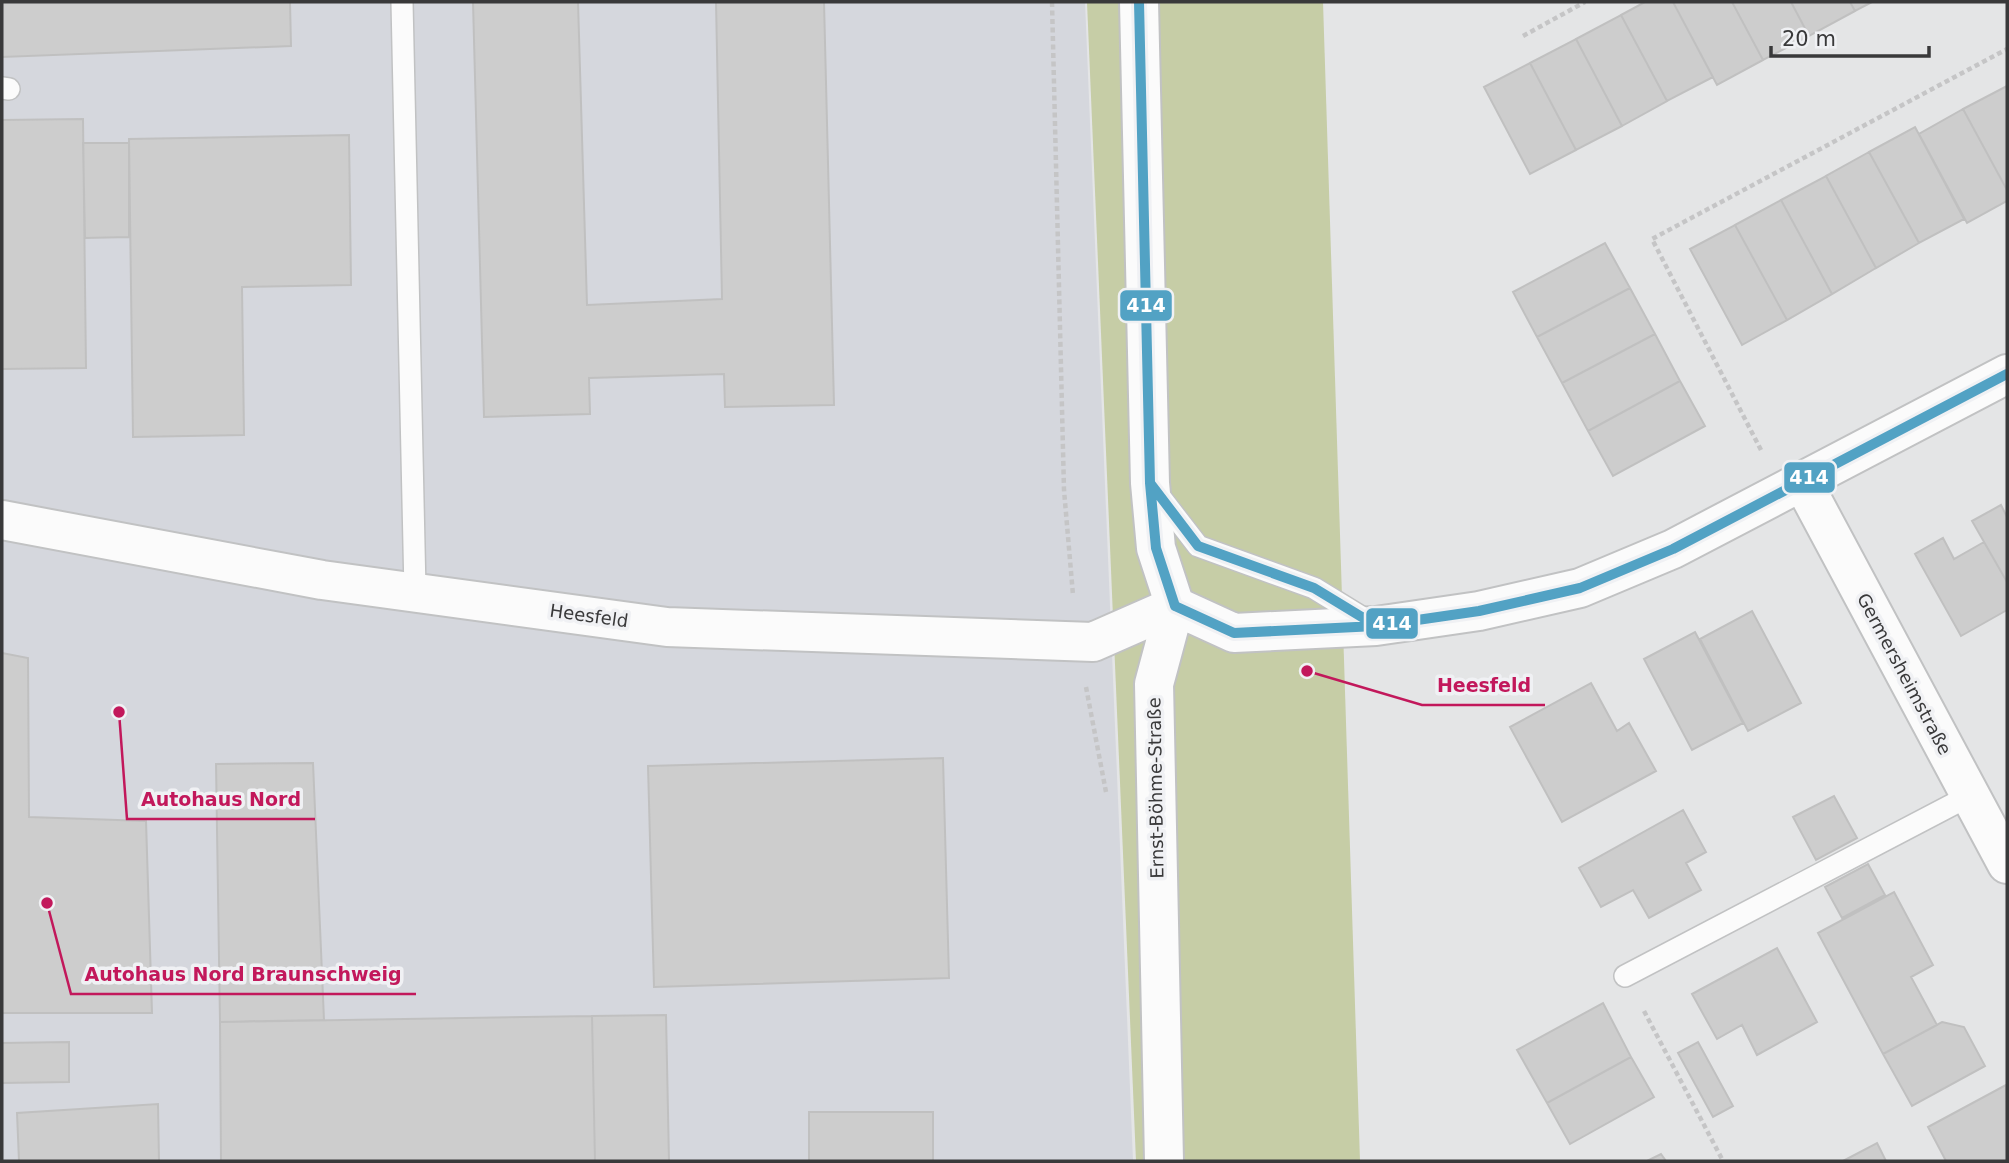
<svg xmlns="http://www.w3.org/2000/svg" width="2009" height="1163" font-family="'DejaVu Sans',sans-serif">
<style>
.built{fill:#d5d7dd}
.green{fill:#c6cda6}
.building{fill:#cdcdcd;stroke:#c0c0c0;stroke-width:2}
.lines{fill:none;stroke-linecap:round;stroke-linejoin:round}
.service-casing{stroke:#c1c2c3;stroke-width:24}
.minor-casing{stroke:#c1c2c3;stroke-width:42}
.path{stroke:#c5c5c6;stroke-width:4.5;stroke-dasharray:5 3.5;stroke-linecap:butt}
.service{stroke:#fbfbfb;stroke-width:21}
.minor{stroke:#fbfbfb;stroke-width:38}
.bus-1-casing{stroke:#f0f1f4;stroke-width:16}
.bus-1{stroke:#52a2c4;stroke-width:10}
.labels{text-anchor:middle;stroke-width:7;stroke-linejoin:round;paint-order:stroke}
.street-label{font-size:18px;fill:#39393a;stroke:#f0f1f4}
.leader{fill:none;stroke:#c2185b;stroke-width:2.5}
.callout-dot{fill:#c2185b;stroke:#f0f1f4;stroke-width:2.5}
.callout-label{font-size:19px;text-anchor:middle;font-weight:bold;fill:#c2185b;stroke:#f0f1f4;stroke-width:7;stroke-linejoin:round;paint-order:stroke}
.line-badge{stroke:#f0f1f4;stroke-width:2.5}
.badge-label{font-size:19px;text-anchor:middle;font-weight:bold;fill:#fff}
</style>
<rect width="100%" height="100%" fill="#e4e5e6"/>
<!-- built -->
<path class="built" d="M2,2H1085L1133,1161H2Z"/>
<!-- green -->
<path class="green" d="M1087,2H1323L1360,1161H1136Z"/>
<!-- building -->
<path class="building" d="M2,2H290L291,46L2,57Z
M473,2H578L587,305L722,299L716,2H824L834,405L725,407L724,374L589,378L590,414L484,417Z
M1645,2H1673L1713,77L1667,101L1621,15Z
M1673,2H1732L1763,60L1717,85Z
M1732,2H1791L1809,36L1763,60Z
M1791,2H1850L1855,11L1809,36Z
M1850,2H1872L1855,11Z
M1621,15L1667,101L1622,126L1576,39Z
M1576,39L1622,126L1576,150L1530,63Z
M1530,63L1576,150L1530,174L1484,87Z
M2007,86V190L1963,109Z
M1963,109L2007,190V201L1967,223L1919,134Z
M83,119L86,368L2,369V120Z
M1915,127L1964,219L1919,243L1869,152Z
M349,135L351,285L242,287L244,435L133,437L129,139Z
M83,143H129V237L85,238Z
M1869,152L1919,243L1876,268L1826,176Z
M1826,176L1876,268L1832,294L1781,200Z
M1781,200L1832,294L1787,320L1735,225Z
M1735,225L1787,320L1742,345L1690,249Z
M1605,243L1630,288L1537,337L1513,292Z
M1630,288L1655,334L1562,383L1537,337Z
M1655,334L1680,381L1588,431L1562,383Z
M1680,381L1705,426L1613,476L1588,431Z
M2001,505L2007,517V582L1972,521Z
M1943,538L1954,559L1984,542L2007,582V610L1961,636L1915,554Z
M1752,611L1801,703L1748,731L1700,639Z
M1695,632L1743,723L1692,750L1644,659Z
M2,653L28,658L29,817L146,821L152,1013H2Z
M1591,683L1617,731L1629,723L1656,771L1562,822L1510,727Z
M943,758L949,978L654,987L648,766Z
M313,763L324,1020L220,1022L216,764Z
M1834,796L1857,838L1816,860L1793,817Z
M1683,810L1706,852L1686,863L1701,890L1649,918L1633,890L1601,907L1579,868Z
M1868,864L1885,895L1842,918L1825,887Z
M1894,892L1933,965L1911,977L1937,1025L1883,1054L1818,933Z
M1777,948L1817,1022L1757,1055L1742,1025L1717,1039L1692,994Z
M1603,1003L1631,1057L1547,1103L1517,1050Z
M666,1015L669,1161H595L592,1016Z
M592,1016L595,1161H221L220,1022Z
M1942,1022L1964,1027L1985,1066L1912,1106L1883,1054Z
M69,1042V1082L2,1083V1043Z
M1698,1042L1733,1106L1713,1117L1678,1053Z
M1631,1057L1654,1097L1570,1144L1547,1103Z
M2006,1085L2007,1161H1946L1928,1127Z
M158,1104L159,1161H19L17,1113Z
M809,1112H933V1161H809Z
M1877,1143L1886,1161H1843Z
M1661,1154L1666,1161H1647Z"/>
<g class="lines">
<defs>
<path id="service" d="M402,2L415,591
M2,88L9,89
M1154,489L1198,546L1314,588L1371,623
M1625,976L1969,796"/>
<path id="minor" d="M1139,2L1150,483L1156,548L1175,606L1154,684L1164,1161
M1803,483L2007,864
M2,520L322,580L667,627L1093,642L1175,606
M1175,606L1234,633L1376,626L1479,611L1580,588L1673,549L2007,374"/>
</defs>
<!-- service casing -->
<use href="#service" class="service-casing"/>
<!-- minor casing -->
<use href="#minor" class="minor-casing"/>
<!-- path -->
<path class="path" d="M1052,2L1064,490L1073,595
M1523,36L1585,2
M1761,450L1652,239L2007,49
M1086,687L1106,792
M1644,1011L1723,1161"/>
<!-- service -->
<use href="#service" class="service"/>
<!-- minor -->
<use href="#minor" class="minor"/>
<defs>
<path id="bus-1" d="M1139,2L1150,483L1156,548L1175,606
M1150,483L1198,546L1314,588L1370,622
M1175,606L1234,633L1376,626L1479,611L1580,588L1673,549L2007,374"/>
</defs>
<!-- bus-1 casing -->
<use href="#bus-1" class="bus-1-casing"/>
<!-- bus-1 -->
<use href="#bus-1" class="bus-1"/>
</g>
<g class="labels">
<!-- street labels -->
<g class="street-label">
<text transform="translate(589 616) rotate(8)" y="6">Heesfeld</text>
<text transform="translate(1904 674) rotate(62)" y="6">Germersheimstraße</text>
<text transform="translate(1156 788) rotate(-91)" y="6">Ernst-Böhme-Straße</text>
</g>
</g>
<!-- callouts -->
<path class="leader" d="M1307 671L1422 705H1545M119 712L127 819H315M47 903L71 994H416"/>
<g class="callout-dot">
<circle cx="1307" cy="671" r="7"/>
<circle cx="119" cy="712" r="7"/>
<circle cx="47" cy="903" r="7"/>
</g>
<g class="callout-label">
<text x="1484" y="692">Heesfeld</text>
<text x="221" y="806">Autohaus Nord</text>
<text x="243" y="981">Autohaus Nord Braunschweig</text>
</g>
<g class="line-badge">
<rect x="1119" y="289" width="54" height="33" rx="7" fill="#52a2c4"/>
<rect x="1783" y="461" width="53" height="33" rx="7" fill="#52a2c4"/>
<rect x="1365" y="607" width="54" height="33" rx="7" fill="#52a2c4"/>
</g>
<g class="badge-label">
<text x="1146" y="312">414</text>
<text x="1809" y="484">414</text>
<text x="1392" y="630">414</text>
</g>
<!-- border -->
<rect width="2009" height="1163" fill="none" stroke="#39393a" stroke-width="7"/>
<!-- scale -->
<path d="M1771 46v10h158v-10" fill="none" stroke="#39393a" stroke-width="3.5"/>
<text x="1782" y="46" font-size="21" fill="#39393a" stroke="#f0f1f4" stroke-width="5" paint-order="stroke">20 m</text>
</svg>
